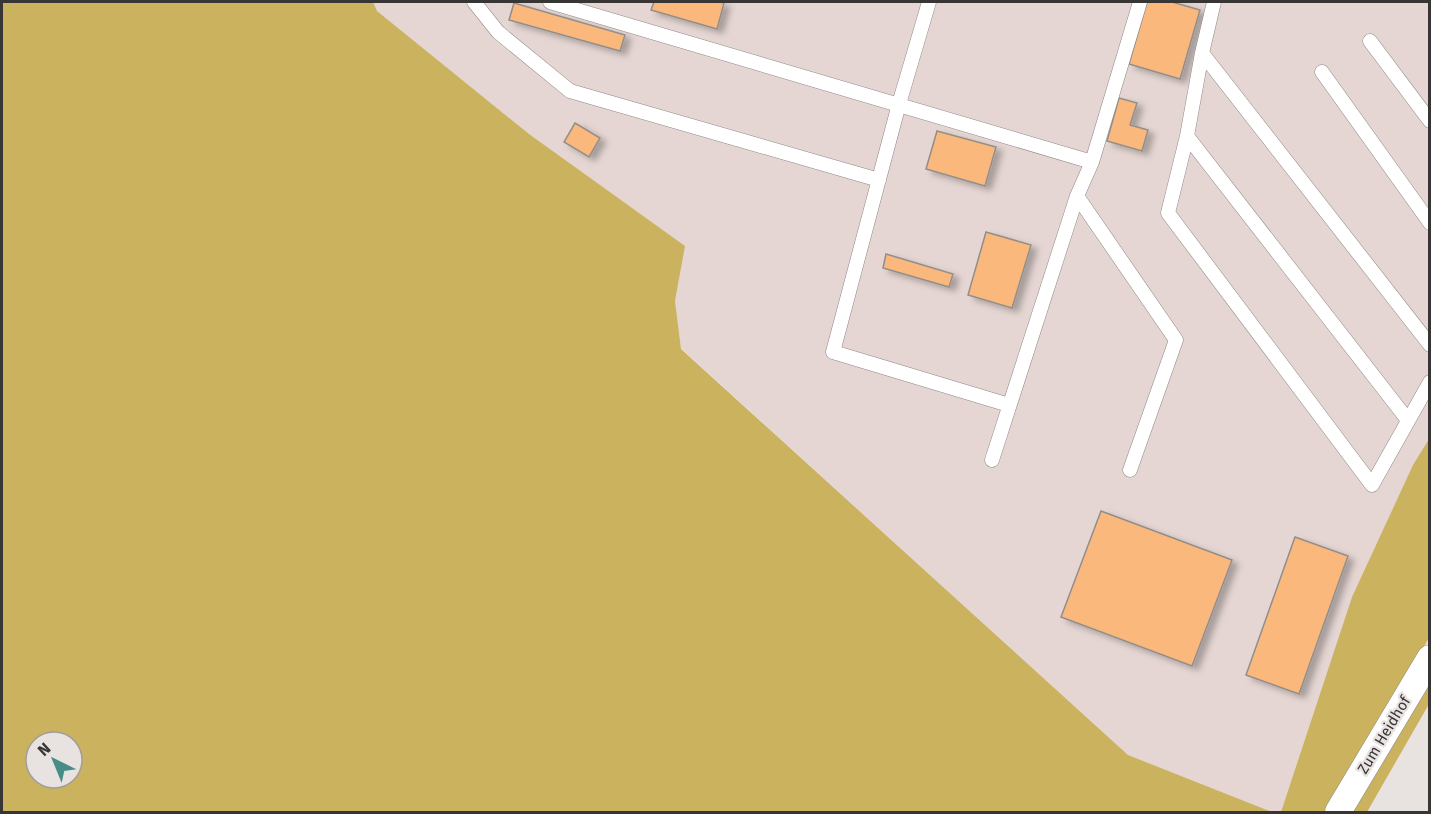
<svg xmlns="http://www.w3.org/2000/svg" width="1431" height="814" font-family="'Fira Sans',sans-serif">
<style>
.built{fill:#e5d6d3}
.forest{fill:#cab25e;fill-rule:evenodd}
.building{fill:#fbb87c;stroke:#928e8b;stroke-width:1.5;filter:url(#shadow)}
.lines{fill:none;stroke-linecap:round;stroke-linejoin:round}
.lane-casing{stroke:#8e8987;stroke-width:15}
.street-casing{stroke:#8e8987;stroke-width:27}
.lane{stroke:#fff;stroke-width:14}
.street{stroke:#fff;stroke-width:26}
.labels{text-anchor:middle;stroke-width:4.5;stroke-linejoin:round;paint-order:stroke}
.street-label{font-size:15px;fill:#383635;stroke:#e8e2e1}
</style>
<defs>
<filter id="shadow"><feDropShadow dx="6" dy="4" stdDeviation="3" flood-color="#0004"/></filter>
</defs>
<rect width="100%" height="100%" fill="#e8e2e1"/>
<!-- built -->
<path class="built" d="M373,2H1429V439L1413,465L1352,597L1281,812H1272L1128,755L681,348L675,301L685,246L529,134L377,11Z"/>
<!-- forest -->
<path class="forest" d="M2,2H373L377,11L529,134L685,246L675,301L681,349L1128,755L1272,812H2ZM36,742H72V778H36Z
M1429,439V638L1327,812H1281L1352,597L1413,465Z
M1429,681V704L1367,812H1350Z"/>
<!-- building -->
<path class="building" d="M654,2H720L724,3L717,29L651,10Z
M1147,2H1172L1200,10L1180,79L1129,64Z
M514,3L625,35L620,51L509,20Z
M1119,98L1137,103L1130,125L1148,130L1142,151L1107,141Z
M575,123L600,138L589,157L564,142Z
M937,131L996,147L985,186L926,169Z
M986,232L1031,245L1012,308L968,295Z
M886,254L953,274L949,287L883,268Z
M1101,511L1232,560L1192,666L1061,617Z
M1295,537L1348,556L1299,694L1246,675Z"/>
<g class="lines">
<defs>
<path id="lane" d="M474,2L498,32L570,91L879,180
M550,2L1092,162
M929,2L899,104L833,352L1009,405
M1214,2L1202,53L1187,136L1168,213L1372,485L1430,382
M1370,41L1430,121
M1202,53L1430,345
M1322,72L1430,223
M1187,136L1407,419
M1077,196L1176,340L1130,470
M992,460L1077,196L1092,162L1140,2"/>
<path id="street" d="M1338,812L1430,658"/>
</defs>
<!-- lane casing -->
<use href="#lane" class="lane-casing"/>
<!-- street casing -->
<use href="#street" class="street-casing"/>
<!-- lane -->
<use href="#lane" class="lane"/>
<!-- street -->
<use href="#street" class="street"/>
</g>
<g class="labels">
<!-- street labels -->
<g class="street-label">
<text transform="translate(1384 735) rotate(-59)" y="5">Zum Heidhof</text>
</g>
</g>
<!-- border -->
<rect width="1431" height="814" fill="none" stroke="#383635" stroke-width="6"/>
<!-- north arrow -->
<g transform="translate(54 760) rotate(317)"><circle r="28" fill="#e8e2e1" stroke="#a29d9c" stroke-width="1.5"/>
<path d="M0-4.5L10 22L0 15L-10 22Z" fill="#468d87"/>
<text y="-9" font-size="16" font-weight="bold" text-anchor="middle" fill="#383635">N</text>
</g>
</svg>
